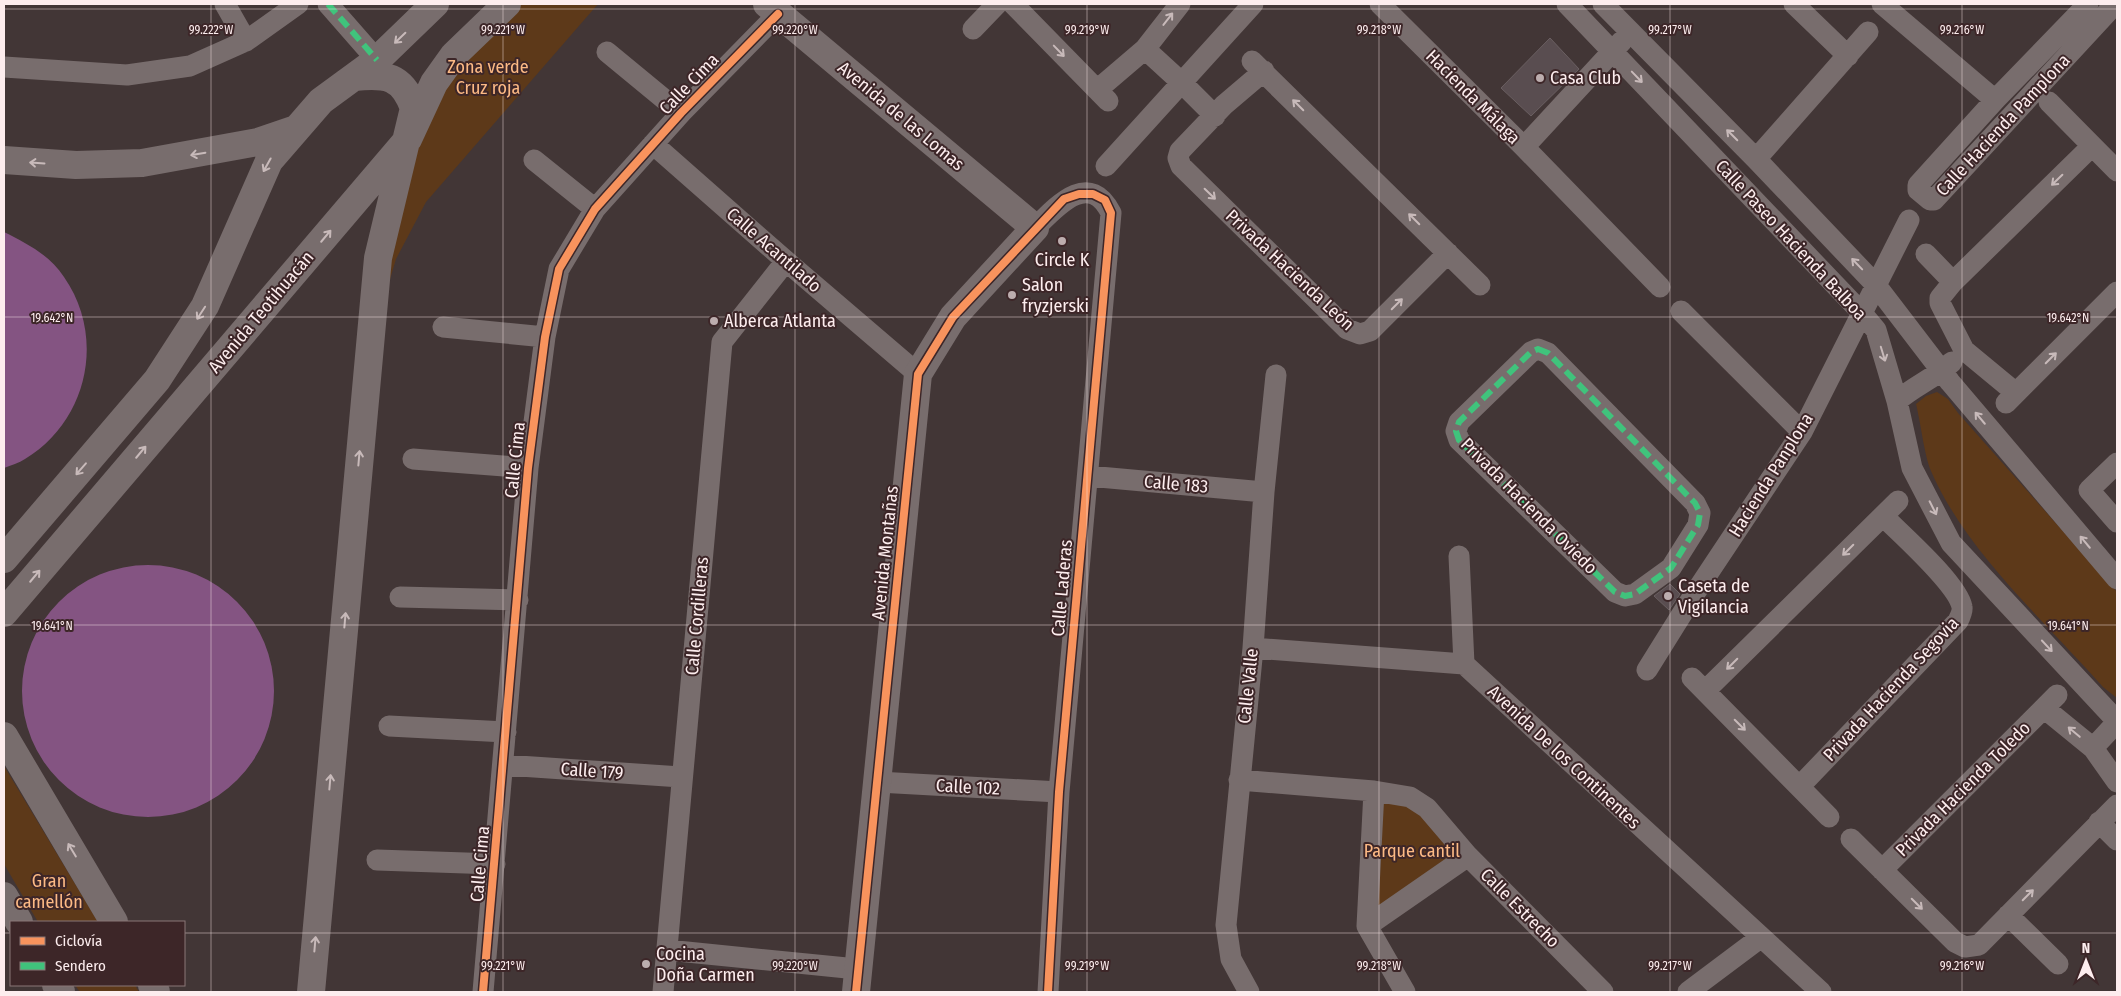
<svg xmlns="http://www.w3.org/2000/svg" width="2121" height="996" font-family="'Fira Sans Condensed',sans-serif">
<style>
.green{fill:#5d3919}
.water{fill:#845482}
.building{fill:#594d50;stroke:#6a5f61}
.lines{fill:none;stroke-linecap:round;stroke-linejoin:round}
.street{stroke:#786d6d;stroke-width:21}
.secondary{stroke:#786d6d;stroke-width:28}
.quiet{stroke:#40c37c;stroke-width:6;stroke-dasharray:12 6;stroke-linecap:butt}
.cycleway-casing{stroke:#3d2628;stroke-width:11}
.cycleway{stroke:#f8935d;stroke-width:8}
.oneway{stroke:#c8baba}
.ticks{fill:none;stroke:#fdedee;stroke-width:1;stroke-opacity:0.45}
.poi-dot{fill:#bcadae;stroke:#3d2628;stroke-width:2}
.labels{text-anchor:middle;stroke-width:4;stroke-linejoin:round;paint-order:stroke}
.park-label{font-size:18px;fill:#fdba85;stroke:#3d2628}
.poi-label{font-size:18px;fill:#fdedee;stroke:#3d2628;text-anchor:start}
.street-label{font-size:18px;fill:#fdedee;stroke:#3d2628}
.ticks-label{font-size:12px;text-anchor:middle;fill:#fdedee;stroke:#3d2628;stroke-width:4;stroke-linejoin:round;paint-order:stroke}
</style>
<rect width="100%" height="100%" fill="#423636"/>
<!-- green -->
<path class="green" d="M516,4H598L426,202L396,259L388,286L386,224L408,139L445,86Z
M1937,392L1948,399L1958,413L2117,592V698L2103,687C2045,621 1966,552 1931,471C1924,454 1921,424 1916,404L1926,396Z
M4,766L98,922H38L4,864Z
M1381,796L1408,802L1463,856L1374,916Z
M75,985H135L139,992H80Z"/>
<!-- water -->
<path class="water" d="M4,232C26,243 50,255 64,277C106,337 88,421 25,459C19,463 11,465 4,468Z
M22 691a126 126 0 1 1 252 0a126 126 0 1 1-252 0Z"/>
<!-- building -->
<path class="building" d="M1550,38L1579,69L1531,116L1501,88Z
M1670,584L1680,594L1669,610L1654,596Z"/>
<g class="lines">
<!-- street -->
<path class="street" d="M225,4L246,41
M328,4L377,60
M1013,4L1108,101
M1380,4L1524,147L1660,287
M1567,4L1861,312L1876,330L1897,401L1912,468L1951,543L2117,721
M1603,4L1756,159L1875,284L1950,382L2117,579
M1794,4L1848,56
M1882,4L1995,100
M2088,4L1995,100L1918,185V190L1930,200H1934L2115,4
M973,29L997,4
M1145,49L1181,82L1215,116
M607,52L681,113
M1252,61L1480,285
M4,67L127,75L190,66L246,41L298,4
M1264,71L1224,105L1180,151L1178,158L1181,166L1347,329L1360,334L1370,331L1448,253
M1097,90L1145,49L1180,4
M2049,102L2117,171
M653,144L786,261L918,374
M1524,147L1622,41
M1756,159L1868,32
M534,160L595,209
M1106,166L1253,4
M1035,228C1056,207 1089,169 1111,213L1059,792L1048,992
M1926,254L1953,282
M1681,311L1802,432
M443,327L545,337
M1538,349L1548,353L1695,503L1700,513L1698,525L1671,568L1635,594L1625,596L1615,592L1459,440L1456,431L1459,422L1531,352Z
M2016,393L1964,350L1940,303V298L1953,282L2092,146
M1897,401C1914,386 1935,378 1952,362
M2006,403L2117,292
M413,459L528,468
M2117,463L2089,490L2117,522
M1088,476L1264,492
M1459,556L1464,664
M400,597L518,600
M1253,648L1464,664L1821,992
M1647,670L1695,593L1802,432L1909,220
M1692,678L1829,817
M1706,690L1898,501
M2044,708L2093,748L2117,782
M389,726L506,732
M2093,748L2117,722
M503,765L681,777
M1239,780L1374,791L1410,797L1427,808L1468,856L1603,992
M878,782L1059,792
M1800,786L1958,621C1960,617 1963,611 1962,607C1958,584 1901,534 1883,516
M1374,791L1367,926L1405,992
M2099,822L2117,840
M1851,839L1955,942L1965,947L1979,945L2117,805
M377,860L495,864
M1882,870L2057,695
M2008,915L2058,964
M1367,926L1468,856
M667,950L857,969
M483,992L528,468L545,337L559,269L595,209L681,113L778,14
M663,992L722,342L786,261
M1249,992L1231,959L1226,925L1253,648L1264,492L1276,375
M1688,992L1760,938"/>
<!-- secondary -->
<path class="secondary" d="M767,4L1035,228L953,317L918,374L856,992
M4,160L76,165L142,163L258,142L296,129
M4,559L157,380L205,306L269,161L321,101L377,60L435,4
M4,613L408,139L434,83L454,55L507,4
M4,736L114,922
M4,896L19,922
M56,985L61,992
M152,985L156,992
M311,992L378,258L414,108C402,75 386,74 354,77"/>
<!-- quiet -->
<path class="quiet" d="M328,4L377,60
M1538,349L1548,353L1695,503L1700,513L1698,525L1671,568L1635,594L1625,596L1615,592L1459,440L1456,431L1459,422L1531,352Z"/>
<defs>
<path id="cycleway" d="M483,992L528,468L545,337L559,269L595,209L681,113L778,14
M856,992L918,374L953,317L1064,199L1079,194H1093L1105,200L1111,213L1059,792L1048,992"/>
</defs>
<!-- cycleway casing -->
<use href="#cycleway" class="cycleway-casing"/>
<!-- cycleway -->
<use href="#cycleway" class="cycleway"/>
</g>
<!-- one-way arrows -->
<defs><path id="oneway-shaft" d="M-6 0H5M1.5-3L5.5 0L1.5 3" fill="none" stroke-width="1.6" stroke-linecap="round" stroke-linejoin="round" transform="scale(1.25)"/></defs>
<g class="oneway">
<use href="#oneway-shaft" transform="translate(1168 19) rotate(-52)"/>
<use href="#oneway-shaft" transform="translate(400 38) rotate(136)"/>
<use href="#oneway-shaft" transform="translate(1059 51) rotate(46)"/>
<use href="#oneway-shaft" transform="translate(1637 77) rotate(46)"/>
<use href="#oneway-shaft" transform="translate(1298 105) rotate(-135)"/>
<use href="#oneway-shaft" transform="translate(1732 135) rotate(-135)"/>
<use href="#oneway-shaft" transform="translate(198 154) rotate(170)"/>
<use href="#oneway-shaft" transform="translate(37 163) rotate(-176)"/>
<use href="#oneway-shaft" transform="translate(267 165) rotate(119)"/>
<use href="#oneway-shaft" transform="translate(2057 180) rotate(136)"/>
<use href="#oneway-shaft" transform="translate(1210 194) rotate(44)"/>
<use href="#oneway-shaft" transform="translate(1414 219) rotate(-135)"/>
<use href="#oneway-shaft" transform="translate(326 236) rotate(-50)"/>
<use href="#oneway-shaft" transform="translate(1857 264) rotate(-134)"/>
<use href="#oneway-shaft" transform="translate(1397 304) rotate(-45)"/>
<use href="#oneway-shaft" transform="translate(201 313) rotate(123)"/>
<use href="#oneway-shaft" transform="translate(1883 354) rotate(73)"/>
<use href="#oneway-shaft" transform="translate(2051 358) rotate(-45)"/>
<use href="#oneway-shaft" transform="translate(1980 418) rotate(-130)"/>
<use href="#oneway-shaft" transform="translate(141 452) rotate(-50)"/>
<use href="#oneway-shaft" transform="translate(359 458) rotate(-85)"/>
<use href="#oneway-shaft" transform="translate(81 469) rotate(131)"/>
<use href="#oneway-shaft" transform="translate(1933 508) rotate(63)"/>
<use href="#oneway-shaft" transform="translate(2085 542) rotate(-130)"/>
<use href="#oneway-shaft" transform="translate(1848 550) rotate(135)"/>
<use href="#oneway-shaft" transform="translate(35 576) rotate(-50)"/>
<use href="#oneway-shaft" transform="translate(345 620) rotate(-85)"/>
<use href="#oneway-shaft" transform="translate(2047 646) rotate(47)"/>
<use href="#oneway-shaft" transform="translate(1732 664) rotate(135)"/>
<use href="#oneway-shaft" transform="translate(1740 725) rotate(45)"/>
<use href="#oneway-shaft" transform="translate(2074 732) rotate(-140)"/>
<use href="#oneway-shaft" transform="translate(330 782) rotate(-85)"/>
<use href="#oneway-shaft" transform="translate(72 850) rotate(-121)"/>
<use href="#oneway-shaft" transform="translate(2028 895) rotate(-45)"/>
<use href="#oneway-shaft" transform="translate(1917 904) rotate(45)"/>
<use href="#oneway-shaft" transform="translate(315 944) rotate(-85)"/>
</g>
<!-- ticks -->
<path class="ticks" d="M211,4V992M503,4V992M795,4V992M1087,4V992M1379,4V992M1670,4V992M1962,4V992M4,9H2117M4,317H2117M4,625H2117M4,933H11M184,933H2117"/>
<!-- markers -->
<g class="poi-dot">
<circle cx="1540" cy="78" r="5"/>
<circle cx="1062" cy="241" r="5"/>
<circle cx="1012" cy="295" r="5"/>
<circle cx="714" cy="321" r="5"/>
<circle cx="1668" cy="596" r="5"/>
<circle cx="646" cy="964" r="5"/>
</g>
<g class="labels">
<!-- park labels -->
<g class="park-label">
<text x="488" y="73">Zona verde<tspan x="488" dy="21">Cruz roja</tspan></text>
<text x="1412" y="857">Parque cantil</text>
<text x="49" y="887">Gran<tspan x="49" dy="21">camellón</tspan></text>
</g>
<!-- poi labels -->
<g class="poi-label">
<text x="1550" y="84">Casa Club</text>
<text x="1062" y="266" text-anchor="middle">Circle K</text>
<text x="1022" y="291">Salon<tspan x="1022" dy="21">fryzjerski</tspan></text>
<text x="724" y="327">Alberca Atlanta</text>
<text x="1678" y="592">Caseta de<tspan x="1678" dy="21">Vigilancia</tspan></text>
<text x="656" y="960">Cocina<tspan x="656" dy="21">Doña Carmen</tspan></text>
</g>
<!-- street labels -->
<g class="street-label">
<text transform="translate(689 84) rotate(-46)" y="6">Calle Cima</text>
<text transform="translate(1473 97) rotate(45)" y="6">Hacienda Málaga</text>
<text transform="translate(901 116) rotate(40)" y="6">Avenida de las Lomas</text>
<text transform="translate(2003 125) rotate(-47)" y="6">Calle Hacienda Pamplona</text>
<text transform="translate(1791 240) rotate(47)" y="6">Calle Paseo Hacienda Balboa</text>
<text transform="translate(774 250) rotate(41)" y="6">Calle Acantilado</text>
<text transform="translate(1290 270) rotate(43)" y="6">Privada Hacienda León</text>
<text transform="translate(261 312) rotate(-50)" y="6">Avenida Teotihuacán</text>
<text transform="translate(515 460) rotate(-84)" y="6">Calle Cima</text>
<text transform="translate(1771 475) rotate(-58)" y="6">Hacienda Panplona</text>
<text transform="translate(1176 484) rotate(5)" y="6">Calle 183</text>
<text transform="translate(1529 506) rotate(45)" y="6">Privada Hacienda Oviedo</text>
<text transform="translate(885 553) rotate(-84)" y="6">Avenida Montañas</text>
<text transform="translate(1062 588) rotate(-85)" y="6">Calle Laderas</text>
<text transform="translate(697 616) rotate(-85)" y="6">Calle Cordilleras</text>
<text transform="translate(1248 686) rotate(-84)" y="6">Calle Valle</text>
<text transform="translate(1891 689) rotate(-47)" y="6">Privada Hacienda Segovia</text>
<text transform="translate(1564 757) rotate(43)" y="6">Avenida De los Continentes</text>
<text transform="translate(592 771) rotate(4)" y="6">Calle 179</text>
<text transform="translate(968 787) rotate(3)" y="6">Calle 102</text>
<text transform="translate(1963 789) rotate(-45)" y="6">Privada Hacienda Toledo</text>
<text transform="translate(480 864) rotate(-85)" y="6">Calle Cima</text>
<text transform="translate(1520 908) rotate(45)" y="6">Calle Estrecho</text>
</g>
</g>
<g class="ticks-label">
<text x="211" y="34">99.222°W</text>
<text x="503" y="34">99.221°W</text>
<text x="795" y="34">99.220°W</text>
<text x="1087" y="34">99.219°W</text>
<text x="1379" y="34">99.218°W</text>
<text x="1670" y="34">99.217°W</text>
<text x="1962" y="34">99.216°W</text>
<text x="52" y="322">19.642°N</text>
<text x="2068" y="322">19.642°N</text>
<text x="52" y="630">19.641°N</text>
<text x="2068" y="630">19.641°N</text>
<text x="503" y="970">99.221°W</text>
<text x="795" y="970">99.220°W</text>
<text x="1087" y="970">99.219°W</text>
<text x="1379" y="970">99.218°W</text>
<text x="1670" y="970">99.217°W</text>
<text x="1962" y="970">99.216°W</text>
</g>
<!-- border -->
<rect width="2121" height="996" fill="none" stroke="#fdedee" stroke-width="10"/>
<!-- legend -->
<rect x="10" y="921" width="175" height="65" fill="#3d2628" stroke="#8a7677"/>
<rect x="20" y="937" width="25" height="8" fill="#f8935d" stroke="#8a7677"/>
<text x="55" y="946" font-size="15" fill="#fdedee">Ciclovía</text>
<rect x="20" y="962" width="25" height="8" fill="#40c37c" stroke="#8a7677"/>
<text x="55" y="971" font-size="15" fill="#fdedee">Sendero</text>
<!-- north arrow -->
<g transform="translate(2086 961)" stroke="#3d2628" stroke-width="4" paint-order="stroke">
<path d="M0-4L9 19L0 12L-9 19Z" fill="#fdedee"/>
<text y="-8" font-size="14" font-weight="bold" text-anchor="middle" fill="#fdedee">N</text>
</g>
</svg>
